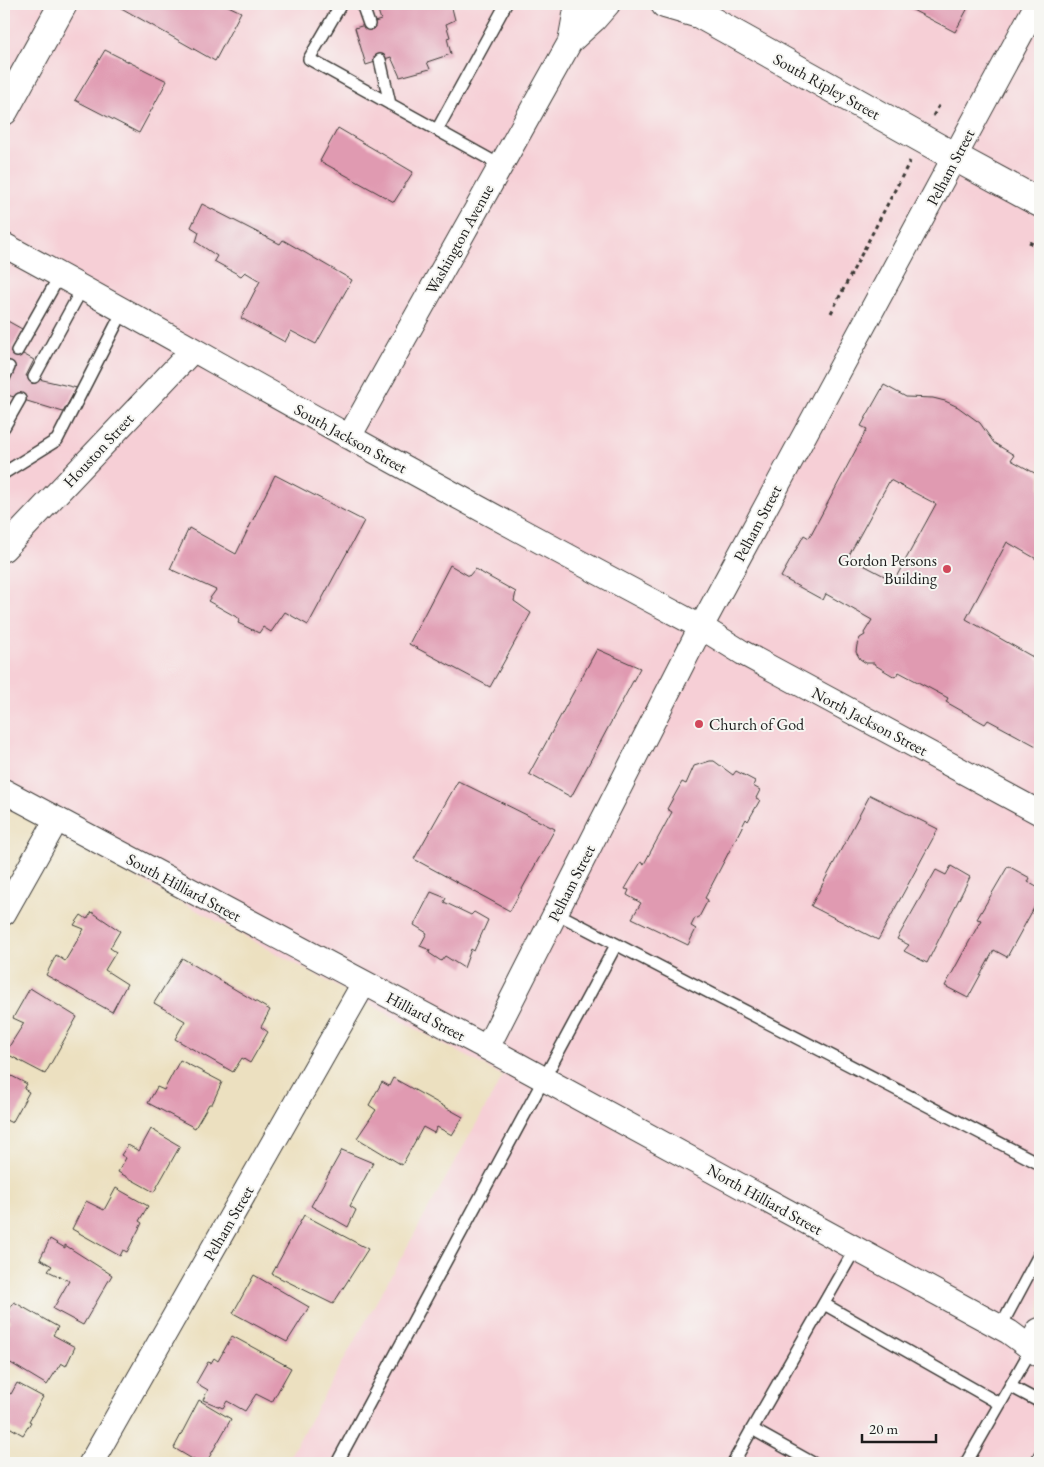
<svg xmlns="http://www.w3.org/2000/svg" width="1044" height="1467" font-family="'EB Garamond',serif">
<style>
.built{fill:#f6cfd6}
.building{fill:#e09ab1;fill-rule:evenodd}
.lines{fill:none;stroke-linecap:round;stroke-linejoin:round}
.service-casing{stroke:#3b3935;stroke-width:14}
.minor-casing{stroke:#3b3935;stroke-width:26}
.tertiary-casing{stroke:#3b3935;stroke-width:30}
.path{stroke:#3b3935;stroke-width:3;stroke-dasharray:4 4;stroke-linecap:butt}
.service{stroke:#fff;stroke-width:11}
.minor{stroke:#fff;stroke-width:24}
.tertiary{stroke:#fff;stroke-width:28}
.poi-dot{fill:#d1495b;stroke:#f6f6f2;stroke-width:2}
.labels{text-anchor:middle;stroke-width:4;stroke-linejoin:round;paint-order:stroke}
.street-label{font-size:16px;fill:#1c1c1c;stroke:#f6f6f2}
.poi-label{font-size:16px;fill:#1c1c1c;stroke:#f6f6f2;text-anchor:end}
</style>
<rect width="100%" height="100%" fill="#f6f6f2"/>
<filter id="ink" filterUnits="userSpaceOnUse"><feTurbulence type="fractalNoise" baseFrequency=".02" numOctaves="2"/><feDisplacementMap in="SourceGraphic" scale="10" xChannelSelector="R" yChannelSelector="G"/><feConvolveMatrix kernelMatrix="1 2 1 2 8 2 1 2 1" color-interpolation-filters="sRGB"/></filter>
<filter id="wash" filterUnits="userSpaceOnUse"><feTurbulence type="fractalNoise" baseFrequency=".0096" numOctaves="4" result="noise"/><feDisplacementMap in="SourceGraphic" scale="20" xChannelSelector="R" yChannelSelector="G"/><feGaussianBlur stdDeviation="1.12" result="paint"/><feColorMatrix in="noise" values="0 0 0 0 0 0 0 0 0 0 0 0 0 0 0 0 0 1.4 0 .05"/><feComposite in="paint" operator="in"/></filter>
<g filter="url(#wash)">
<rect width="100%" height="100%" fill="#ece0c0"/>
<!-- built -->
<path class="built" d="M4,4H1040V1463H286L503,1076L4,806Z"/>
<g id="blocks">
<!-- building -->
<path class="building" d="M117,4H224L241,12L215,61L116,5Z
M376,4H451L455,20L446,24L450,37L447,38L451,54L427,62L430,69L400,77L391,57L366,65L355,28L381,20Z
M901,4H970L955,32Z
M105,50L167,81L139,133L75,100Z
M338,128L413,172L394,202L320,161Z
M202,204L280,244L283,240L352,280L316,344L291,331L285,342L241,318L260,281L245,272L241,276L214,261L217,256L196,242L199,232L191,227Z
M4,319L22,329L12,348L34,360L26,376L77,388L63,412L4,394V386L14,370L4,364Z
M884,385L906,397L933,398L945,401L958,407L980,423L994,443L1014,455L1011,460L1040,476V561L1007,542L966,619L1040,661V748L988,720L985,724L946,702L948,698L899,672L895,677L875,665L874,663H866L860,659L856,652L857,645L860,638L865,635L864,633L872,620L826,594L823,600L781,577L804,535L809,538L867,429L861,426ZM890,480L936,504L894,581L848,557Z
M275,475L364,521L308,625L285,612L271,632L263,627L259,633L238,623L240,619L208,601L216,590L170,569L189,528L236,554Z
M450,565L469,576L475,569L516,592L514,601L531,613L490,687L409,644Z
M597,649L640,668L571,797L529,774Z
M710,761H714L733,775L736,771L755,781L753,786L760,790L756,798L760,800L748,821L746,819L705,898L708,900L698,919L695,918L691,926L696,929L688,945L632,918L641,903L627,895L629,890L625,889L641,862L644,864L672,812L667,809L682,782L686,784L694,766Z
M458,781L555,829L510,911L414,859Z
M870,795L938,829L878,940L811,906Z
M951,866L970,877L927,963L904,951L909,945L897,939L936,870L946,875Z
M1008,866L1030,878L1028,882L1040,889V897L1007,957L994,950L968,998L945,986L981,920L977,919Z
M431,892L446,898L444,902L471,915L474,912L488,920L474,951L471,949L464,968L445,956L441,961L429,953L430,950L420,946L427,933L414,925Z
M92,912L120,931L110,948L116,952L105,970L127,984L112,1012L46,975L56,955L65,961L84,929L74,925L81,915L87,919Z
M182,958L270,1010L261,1027L268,1032L250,1063L242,1058L233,1072L175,1039L185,1021L154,1003Z
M30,988L77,1017L45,1074L5,1053L24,1023L13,1018Z
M180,1060L222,1082L212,1104H209L195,1128L148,1103L157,1087L164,1090Z
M4,1072L27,1084L24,1089L29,1092L12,1123L6,1120L4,1124Z
M393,1078L463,1117L452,1135L437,1127L434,1133L423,1127L402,1165L357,1138L376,1110L369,1105L382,1082L389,1086Z
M151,1129L180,1146L154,1192L118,1172L126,1158L121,1155L128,1145L139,1151Z
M342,1150L373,1163L350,1206L356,1210L348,1227L311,1206Z
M116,1188L148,1206L139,1221L142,1223L127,1252L123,1250L120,1256L72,1229L86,1201L104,1210Z
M304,1215L368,1249L333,1304L272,1274Z
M50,1239L65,1248V1245L112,1275L83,1325L53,1309L69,1281L48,1271L52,1266L40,1259Z
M254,1275L309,1307L287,1342L233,1313Z
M14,1302L58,1327L53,1335L75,1347L66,1366L61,1363L47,1385L4,1359V1326L6,1327L10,1320L7,1319L10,1314L8,1312Z
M232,1336L291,1368L272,1402L256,1394L245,1411L227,1401L223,1408L203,1400L208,1390L196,1383L208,1362L211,1363L214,1358L218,1361Z
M17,1383L43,1397L29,1421L31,1422L23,1435L4,1424V1390L11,1394Z
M199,1400L231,1419L206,1463H199L174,1448Z"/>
</g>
</g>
<g filter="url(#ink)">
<use href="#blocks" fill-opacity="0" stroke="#3b3935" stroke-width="1"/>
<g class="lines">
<defs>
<path id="service" d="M341,4L309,59L437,130L506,4
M362,4L369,24
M380,60L390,104
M437,130L500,165
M17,351L60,275
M34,377L83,287
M4,378L9,367
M4,427L20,399
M4,473L57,440L123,311
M556,913L1040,1164
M824,1304L1000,1404
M1000,1328L1040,1253
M1010,1386L1040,1402
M337,1463L616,945
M733,1463L752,1429
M813,1463L752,1429L855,1249
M966,1463L1032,1348
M1036,1463L1040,1455"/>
<path id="minor" d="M570,42L594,20L608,4
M4,245C119,307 232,372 346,435C463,500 582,564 701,627L743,653L1040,813
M349,437L570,42L577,4
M4,549L193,350
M4,791L487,1048L1009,1332L1040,1355
M4,913L57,819
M487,1048L701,627L1037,4
M91,1463L364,983"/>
<path id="tertiary" d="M665,4L699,14
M688,4L699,14L955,157L1040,203
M4,111L63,4
M1032,1348L1040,1332"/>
</defs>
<!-- service casing -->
<use href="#service" class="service-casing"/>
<!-- minor casing -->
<use href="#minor" class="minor-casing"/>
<!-- tertiary casing -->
<use href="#tertiary" class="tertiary-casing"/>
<!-- path -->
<path class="path" d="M933,116L940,104
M1029,242L1035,245
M831,313L910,161"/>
<!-- service -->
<use href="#service" class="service"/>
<!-- minor -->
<use href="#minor" class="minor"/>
<!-- tertiary -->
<use href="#tertiary" class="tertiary"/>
</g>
</g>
<!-- markers -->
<g class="poi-dot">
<circle cx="947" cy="569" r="5"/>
<circle cx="699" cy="724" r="5"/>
</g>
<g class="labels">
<!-- street labels -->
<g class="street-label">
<text transform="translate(827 86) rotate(29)" y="6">South Ripley Street</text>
<text transform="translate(950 167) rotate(-62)" y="6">Pelham Street</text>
<text transform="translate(459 239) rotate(-61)" y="6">Washington Avenue</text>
<text transform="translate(351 438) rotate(29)" y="6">South Jackson Street</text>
<text transform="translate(98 450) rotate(-47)" y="6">Houston Street</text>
<text transform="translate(757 523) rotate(-62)" y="6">Pelham Street</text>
<text transform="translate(870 721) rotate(28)" y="6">North Jackson Street</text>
<text transform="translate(571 883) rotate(-63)" y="6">Pelham Street</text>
<text transform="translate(184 887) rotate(28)" y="6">South Hilliard Street</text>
<text transform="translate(426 1016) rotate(28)" y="6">Hilliard Street</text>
<text transform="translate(765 1199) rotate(29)" y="6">North Hilliard Street</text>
<text transform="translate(228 1223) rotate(-60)" y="6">Pelham Street</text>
</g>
<!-- poi labels -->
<g class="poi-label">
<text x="937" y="566">Gordon Persons<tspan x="937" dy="18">Building</tspan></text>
<text x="709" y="730" text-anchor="start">Church of God</text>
</g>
</g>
<!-- margin -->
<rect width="1044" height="1467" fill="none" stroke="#f6f6f2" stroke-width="20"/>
<!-- scale -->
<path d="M862 1434v8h74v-8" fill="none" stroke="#1c1c1c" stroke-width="2.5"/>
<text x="869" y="1434" font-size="15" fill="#1c1c1c" stroke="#f6f6f2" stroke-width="4" paint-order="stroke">20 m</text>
</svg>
